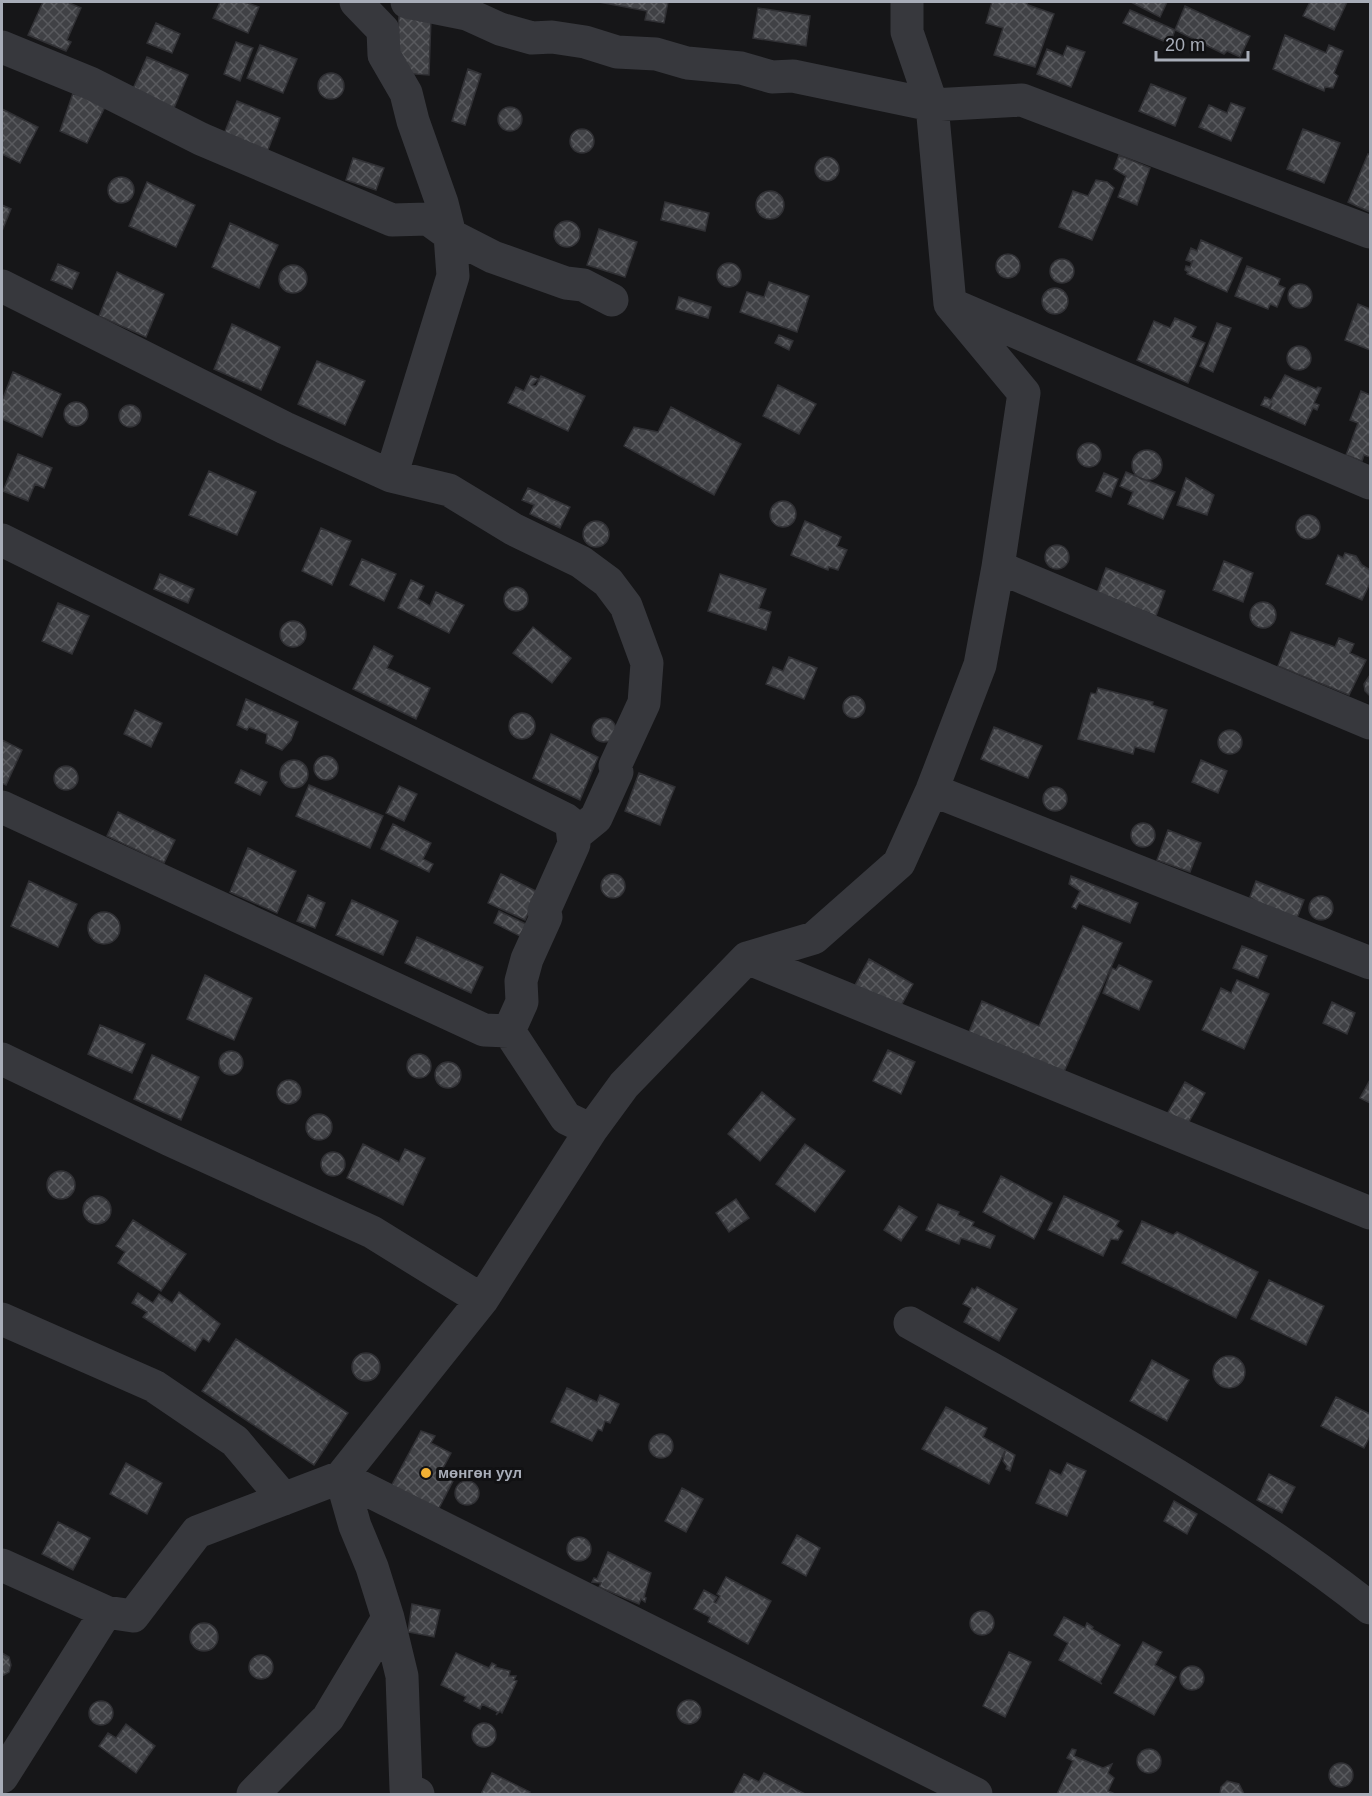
<svg xmlns="http://www.w3.org/2000/svg" width="1372" height="1796" font-family="Helvetica,sans-serif">
<style>
.building{fill:url(#building-cross-hatch);stroke:#303034;stroke-width:1.5}
.lines{fill:none;stroke-linecap:round;stroke-linejoin:round}
.minor{stroke:#37383d;stroke-width:33}
.poi-dot{fill:#f2b134;stroke:#111113;stroke-width:2}
.labels{text-anchor:middle;stroke-width:6;stroke-linejoin:round;paint-order:stroke}
.poi-label{font-size:15px;font-weight:bold;fill:#a8adb8;stroke:#111113;text-anchor:start}
</style>
<defs>
<pattern id="building-cross-hatch" width="8" height="8" patternUnits="userSpaceOnUse" patternTransform="scale(1.5)"><rect width="8" height="8" fill="#404145"/><path d="M0 0l8 8M0 8l8-8" fill="none" stroke="#595a5e"/></pattern>
</defs>
<rect width="100%" height="100%" fill="#161618"/>
<!-- building -->
<path class="building" d="M43,2H67L81,8L67,40L71,42L66,51L28,35Z
M220,2H245L259,7L248,33L213,18Z
M599,2H668L664,23L645,20L647,11Z
M992,2H1026L1028,5L1054,14L1035,67L994,55L1003,28L986,23Z
M1131,2H1167L1160,17Z
M1310,2H1347L1334,30L1303,16Z
M1185,6L1250,36L1240,57L1227,51L1224,54L1175,30Z
M758,8L810,16L806,46L753,38Z
M1130,10L1175,30L1170,44L1123,23Z
M399,16L431,18L429,75L402,73L396,61Z
M156,23L180,34L172,53L147,43Z
M1285,35L1326,53L1329,45L1343,51L1334,73L1338,76L1333,88L1325,87L1324,91L1273,69Z
M236,42L253,48L240,81L224,74Z
M260,45L297,59L283,93L247,78Z
M1067,46L1085,52L1071,87L1037,74L1047,49L1063,56Z
M147,57L188,75L174,108L132,91Z
M468,69L481,74L465,125L452,121Z
M318 86a13 13 0 1 1 26 0a13 13 0 1 1-26 0Z
M1151,84L1186,98L1175,126L1139,111Z
M73,93L106,105L87,143L60,131Z
M237,101L280,118L266,155L222,139Z
M1231,103L1245,108L1231,141L1199,127L1209,105L1227,113Z
M498 119a12 12 0 1 1 24 0a12 12 0 1 1-24 0Z
M2,109L38,127L20,163L2,154Z
M570 141a12 12 0 1 1 24 0a12 12 0 1 1-24 0Z
M1303,129L1340,143L1324,183L1287,169Z
M1368,154L1370,155V212L1348,202Z
M1119,155L1150,168L1137,205L1118,197L1126,176L1114,169Z
M815 169a12 12 0 1 1 24 0a12 12 0 1 1-24 0Z
M353,158L384,168L376,190L346,180Z
M108 190a13 13 0 1 1 26 0a13 13 0 1 1-26 0Z
M1096,180L1107,182L1114,188L1092,240L1059,227L1073,191L1088,196Z
M147,182L195,205L176,247L129,226Z
M756 205a14 14 0 1 1 28 0a14 14 0 1 1-28 0Z
M665,202L709,213L705,231L661,220Z
M2,205L11,209L2,231Z
M554 234a13 13 0 1 1 26 0a13 13 0 1 1-26 0Z
M230,223L278,245L259,288L212,267Z
M599,229L637,242L625,277L587,265Z
M1201,240L1242,258L1227,292L1187,274L1188,272L1185,270L1186,266L1190,267L1193,260L1191,262L1186,260L1191,248L1197,251Z
M996 266a12 12 0 1 1 24 0a12 12 0 1 1-24 0Z
M1050 271a12 12 0 1 1 24 0a12 12 0 1 1-24 0Z
M717 275a12 12 0 1 1 24 0a12 12 0 1 1-24 0Z
M58,264L79,273L72,289L51,280Z
M279 279a14 14 0 1 1 28 0a14 14 0 1 1-28 0Z
M1247,266L1280,279L1278,285L1285,288L1277,307L1270,304L1268,309L1235,296Z
M117,272L164,294L146,337L99,316Z
M769,282L809,296L797,332L740,312L747,292L764,297Z
M1288 296a12 12 0 1 1 24 0a12 12 0 1 1-24 0Z
M1042 301a13 13 0 1 1 26 0a13 13 0 1 1-26 0Z
M679,297L711,307L708,318L676,309Z
M1358,304L1370,309V350L1345,340Z
M1175,318L1196,327L1191,337L1205,343L1188,383L1137,360L1154,321L1170,328Z
M1217,323L1231,328L1213,372L1200,366Z
M232,324L280,347L261,390L214,369Z
M779,335L793,341L789,350L775,343Z
M1287 358a12 12 0 1 1 24 0a12 12 0 1 1-24 0Z
M317,361L365,381L345,425L298,404Z
M13,372L61,394L42,437L2,419V401Z
M1285,375L1316,389L1318,387L1321,388L1314,403L1319,405L1317,410L1313,408L1305,425L1270,409L1272,403L1269,408L1261,405L1265,397L1271,400Z
M531,376L538,379L532,385L536,386L541,376L585,396L568,431L508,403L516,387L524,391Z
M778,385L816,404L799,434L763,416Z
M1361,391L1370,395V457L1364,455L1362,461L1346,455L1358,423L1350,420Z
M64 414a12 12 0 1 1 24 0a12 12 0 1 1-24 0Z
M119 416a11 11 0 1 1 22 0a11 11 0 1 1-22 0Z
M671,407L741,444L714,495L624,446L634,427L658,432Z
M1077 455a12 12 0 1 1 24 0a12 12 0 1 1-24 0Z
M1132 465a15 15 0 1 1 30 0a15 15 0 1 1-30 0Z
M18,454L52,468L44,488L35,484L28,501L3,491Z
M209,471L256,492L237,535L189,515Z
M1126,472L1175,492L1163,519L1128,504L1133,492L1120,486Z
M1104,473L1118,479L1111,497L1096,491Z
M1186,478L1214,495L1207,515L1177,505Z
M528,488L570,507L560,528L530,514L534,505L522,500Z
M770 514a13 13 0 1 1 26 0a13 13 0 1 1-26 0Z
M1296 527a12 12 0 1 1 24 0a12 12 0 1 1-24 0Z
M805,521L841,537L837,546L847,550L838,570L829,567L828,570L791,555Z
M583 534a13 13 0 1 1 26 0a13 13 0 1 1-26 0Z
M321,528L351,541L332,585L302,571Z
M1045 557a12 12 0 1 1 24 0a12 12 0 1 1-24 0Z
M1345,553L1356,556L1362,565L1370,570V583L1362,600L1326,584L1338,555L1343,558Z
M362,559L396,574L384,601L350,585Z
M1224,561L1253,573L1243,602L1213,590Z
M1106,568L1165,591L1156,616L1097,593Z
M160,574L194,589L188,603L154,589Z
M720,574L766,589L759,608L771,612L766,630L708,611Z
M411,580L424,586L418,599L430,606L436,592L464,605L449,633L398,608Z
M504 599a12 12 0 1 1 24 0a12 12 0 1 1-24 0Z
M1250 615a13 13 0 1 1 26 0a13 13 0 1 1-26 0Z
M58,603L89,616L72,654L42,641Z
M280 634a13 13 0 1 1 26 0a13 13 0 1 1-26 0Z
M533,627L571,658L552,683L513,653Z
M1291,632L1335,647L1339,638L1354,644L1350,653L1366,660L1349,695L1278,666Z
M374,646L393,656L387,668L430,688L416,719L353,689Z
M789,657L817,668L804,699L766,684L773,667L783,671Z
M1370,675V696L1365,691L1364,684Z
M1098,688L1153,702L1152,705L1167,710L1154,752L1135,747L1133,754L1078,739L1091,693L1096,694Z
M843 707a11 11 0 1 1 22 0a11 11 0 1 1-22 0Z
M246,699L298,722L291,740L282,750L266,743L267,734L249,727L247,730L237,725Z
M135,710L162,723L151,747L124,734Z
M509 726a13 13 0 1 1 26 0a13 13 0 1 1-26 0Z
M592 730a12 12 0 1 1 24 0a12 12 0 1 1-24 0Z
M994,727L1042,746L1028,778L981,759Z
M1218 742a12 12 0 1 1 24 0a12 12 0 1 1-24 0Z
M551,734L598,757L580,800L533,778Z
M2,740L22,750L6,785L2,783Z
M314 768a12 12 0 1 1 24 0a12 12 0 1 1-24 0Z
M1201,760L1227,771L1218,793L1192,782Z
M280 774a14 14 0 1 1 28 0a14 14 0 1 1-28 0Z
M54 778a12 12 0 1 1 24 0a12 12 0 1 1-24 0Z
M241,770L267,782L260,795L235,783Z
M639,773L675,787L660,825L625,811Z
M309,785L383,816L370,848L296,816Z
M399,786L417,794L404,821L386,813Z
M1043 799a12 12 0 1 1 24 0a12 12 0 1 1-24 0Z
M118,812L175,840L164,863L107,836Z
M1131 835a12 12 0 1 1 24 0a12 12 0 1 1-24 0Z
M393,824L431,843L423,859L433,864L429,872L381,849Z
M1168,830L1201,843L1190,872L1157,860Z
M248,848L296,871L277,913L230,892Z
M501,874L538,892L525,920L488,903Z
M601 886a12 12 0 1 1 24 0a12 12 0 1 1-24 0Z
M1071,876L1138,903L1130,923L1079,903L1076,909L1072,907L1080,891L1069,884Z
M29,881L77,904L58,947L11,926Z
M1256,881L1304,900L1293,928L1250,897Z
M308,895L325,903L315,928L297,921Z
M1309 908a12 12 0 1 1 24 0a12 12 0 1 1-24 0Z
M352,900L398,921L383,955L336,935Z
M499,911L526,924L520,936L494,923Z
M88 928a16 16 0 1 1 32 0a16 16 0 1 1-32 0Z
M1083,926L1122,943L1063,1074L969,1032L982,1001L1039,1026Z
M417,937L483,967L471,993L405,963Z
M1242,946L1267,956L1258,978L1233,968Z
M869,959L913,984L897,1013L853,989Z
M1119,965L1152,981L1139,1010L1103,993L1112,968L1116,970Z
M205,975L252,998L234,1040L187,1019Z
M1237,980L1269,994L1244,1049L1202,1030L1221,988L1231,993Z
M1332,1002L1355,1013L1347,1034L1323,1023Z
M100,1025L145,1044L132,1073L88,1054Z
M888,1050L915,1062L901,1094L873,1081Z
M219 1063a12 12 0 1 1 24 0a12 12 0 1 1-24 0Z
M407 1066a12 12 0 1 1 24 0a12 12 0 1 1-24 0Z
M152,1055L199,1077L181,1120L134,1099Z
M435 1075a13 13 0 1 1 26 0a13 13 0 1 1-26 0Z
M1370,1080V1103L1360,1098Z
M277 1092a12 12 0 1 1 24 0a12 12 0 1 1-24 0Z
M1185,1082L1205,1093L1186,1127L1166,1116Z
M762,1092L795,1119L760,1161L728,1134Z
M306 1127a13 13 0 1 1 26 0a13 13 0 1 1-26 0Z
M363,1144L399,1162L405,1149L425,1158L403,1205L347,1178Z
M805,1144L845,1171L815,1212L776,1184Z
M321 1164a12 12 0 1 1 24 0a12 12 0 1 1-24 0Z
M47 1185a14 14 0 1 1 28 0a14 14 0 1 1-28 0Z
M1001,1176L1052,1203L1034,1239L983,1212Z
M1064,1196L1119,1221L1116,1226L1123,1231L1118,1240L1111,1239L1103,1256L1048,1230Z
M83 1210a14 14 0 1 1 28 0a14 14 0 1 1-28 0Z
M736,1199L749,1218L729,1232L716,1213Z
M938,1204L959,1212L958,1215L974,1222L972,1226L995,1236L990,1248L961,1238L959,1244L926,1230Z
M899,1206L917,1217L901,1241L884,1230Z
M133,1220L186,1254L161,1291L118,1263L125,1252L116,1246Z
M1142,1221L1173,1235L1177,1232L1258,1272L1236,1318L1122,1263Z
M1269,1280L1324,1306L1306,1345L1251,1319Z
M977,1287L1017,1309L999,1341L964,1322L971,1308L963,1304L972,1288L975,1290Z
M179,1292L220,1324L209,1342L203,1338L195,1351L143,1317L147,1312L132,1303L138,1293L153,1303L159,1294L172,1303Z
M236,1339L348,1413L314,1465L202,1391Z
M352 1367a14 14 0 1 1 28 0a14 14 0 1 1-28 0Z
M1213 1372a16 16 0 1 1 32 0a16 16 0 1 1-32 0Z
M1152,1360L1189,1380L1167,1421L1130,1401Z
M567,1388L597,1402L600,1395L619,1404L610,1423L605,1421L602,1431L598,1429L592,1441L551,1422Z
M1336,1397L1370,1414V1436L1364,1448L1321,1426Z
M946,1407L987,1428L983,1437L1015,1455L1010,1471L1006,1469L1007,1466L1003,1461L1005,1451L989,1484L922,1449Z
M421,1431L435,1436L431,1443L451,1453L441,1472L454,1479L439,1508L388,1492Z
M649 1446a12 12 0 1 1 24 0a12 12 0 1 1-24 0Z
M126,1463L162,1483L147,1514L110,1494Z
M1067,1463L1086,1471L1067,1516L1036,1503L1050,1470L1061,1475Z
M1269,1474L1295,1487L1282,1513L1257,1500Z
M455 1493a12 12 0 1 1 24 0a12 12 0 1 1-24 0Z
M682,1488L703,1499L686,1532L665,1521Z
M1174,1501L1197,1514L1187,1534L1164,1521Z
M58,1522L90,1538L73,1570L42,1554Z
M797,1535L820,1548L806,1576L782,1563Z
M567 1549a12 12 0 1 1 24 0a12 12 0 1 1-24 0Z
M608,1552L651,1573L644,1597L646,1598L645,1602L641,1599L639,1604L599,1587L601,1583L592,1582L594,1578L597,1579Z
M726,1577L771,1601L748,1644L708,1622L710,1617L694,1609L704,1590L717,1597L714,1602L716,1603L720,1596L717,1594Z
M412,1604L440,1610L434,1637L408,1632Z
M970 1623a12 12 0 1 1 24 0a12 12 0 1 1-24 0Z
M1064,1617L1085,1628L1087,1623L1093,1627L1092,1629L1120,1645L1100,1682L1102,1684L1059,1660L1068,1643L1054,1635Z
M190 1637a14 14 0 1 1 28 0a14 14 0 1 1-28 0Z
M1143,1642L1162,1652L1155,1665L1176,1677L1154,1715L1114,1693Z
M1009,1652L1031,1662L1005,1717L983,1706Z
M2,1653L9,1657L11,1665L9,1672L2,1676Z
M456,1653L489,1668L492,1663L496,1665L495,1667L510,1671L509,1676H516L514,1680L517,1681L502,1713L500,1711L496,1715L498,1712L482,1704L480,1709L464,1701L466,1697L441,1685Z
M249 1667a12 12 0 1 1 24 0a12 12 0 1 1-24 0Z
M1180 1678a12 12 0 1 1 24 0a12 12 0 1 1-24 0Z
M677 1712a12 12 0 1 1 24 0a12 12 0 1 1-24 0Z
M89 1713a12 12 0 1 1 24 0a12 12 0 1 1-24 0Z
M472 1735a12 12 0 1 1 24 0a12 12 0 1 1-24 0Z
M126,1724L155,1746L136,1773L99,1746L108,1733L116,1738Z
M1137 1761a12 12 0 1 1 24 0a12 12 0 1 1-24 0Z
M1072,1749L1076,1750L1074,1756L1103,1768L1112,1764L1108,1773L1114,1778L1108,1791L1115,1794H1057L1073,1761L1067,1758Z
M1329 1775a12 12 0 1 1 24 0a12 12 0 1 1-24 0Z
M492,1773L530,1792L529,1794H481Z
M764,1773L805,1794H733L744,1774L759,1782Z
M1227,1781L1239,1784L1244,1794H1220L1221,1787Z"/>
<g class="lines">
<!-- minor -->
<path class="minor" d="M356,2L383,30L384,55L406,93L413,121L442,203L450,235L453,276L391,476
M407,2L467,14L500,29L532,38L552,37L585,42L617,52L656,54L687,63L741,68L772,77L793,76L932,105L1022,100L1370,232
M2,47L90,83L201,139L392,220L428,219L450,235L493,257L566,283L583,285L612,300
M2,286L285,428L391,476L449,490L513,529L581,562L608,582L626,606L647,663L644,703L615,766L617,772L596,818L580,831L565,819L2,540
M955,306L1370,483
M998,567L1370,723
M932,790L1370,963
M2,807L484,1030L509,1031
M747,958L1370,1213
M509,1031L522,1002L521,981L527,959L546,917L544,911L574,844L572,827
M509,1031L566,1118L591,1130
M2,1059L170,1140L372,1232L482,1300
M2,1319L154,1386L235,1441L284,1499
M910,1323C1067,1412 1229,1496 1370,1608
M2,1565L106,1612
M2,1777L106,1612L133,1616L197,1532L341,1477L976,1794
M253,1794L328,1718L388,1618
M418,1794L406,1789L402,1676L388,1618L372,1567L355,1526L341,1477L482,1300L591,1130L624,1085L747,958L814,938L899,863L932,790L980,665L998,567L1024,393L950,304L932,105L907,32V2"/>
</g>
<!-- markers -->
<circle class="poi-dot" cx="426" cy="1473" r="6"/>
<g class="labels">
<!-- poi labels -->
<g class="poi-label">
<text x="438" y="1478">мөнгөн уул</text>
</g>
</g>
<!-- border -->
<rect width="1372" height="1796" fill="none" stroke="#a8adb8" stroke-width="6"/>
<!-- scale -->
<path d="M1156 51v9h92v-9" fill="none" stroke="#a8adb8" stroke-width="3"/>
<text x="1165" y="51" font-size="18" fill="#a8adb8" stroke="#111113" stroke-width="4.5" paint-order="stroke">20 m</text>
</svg>
